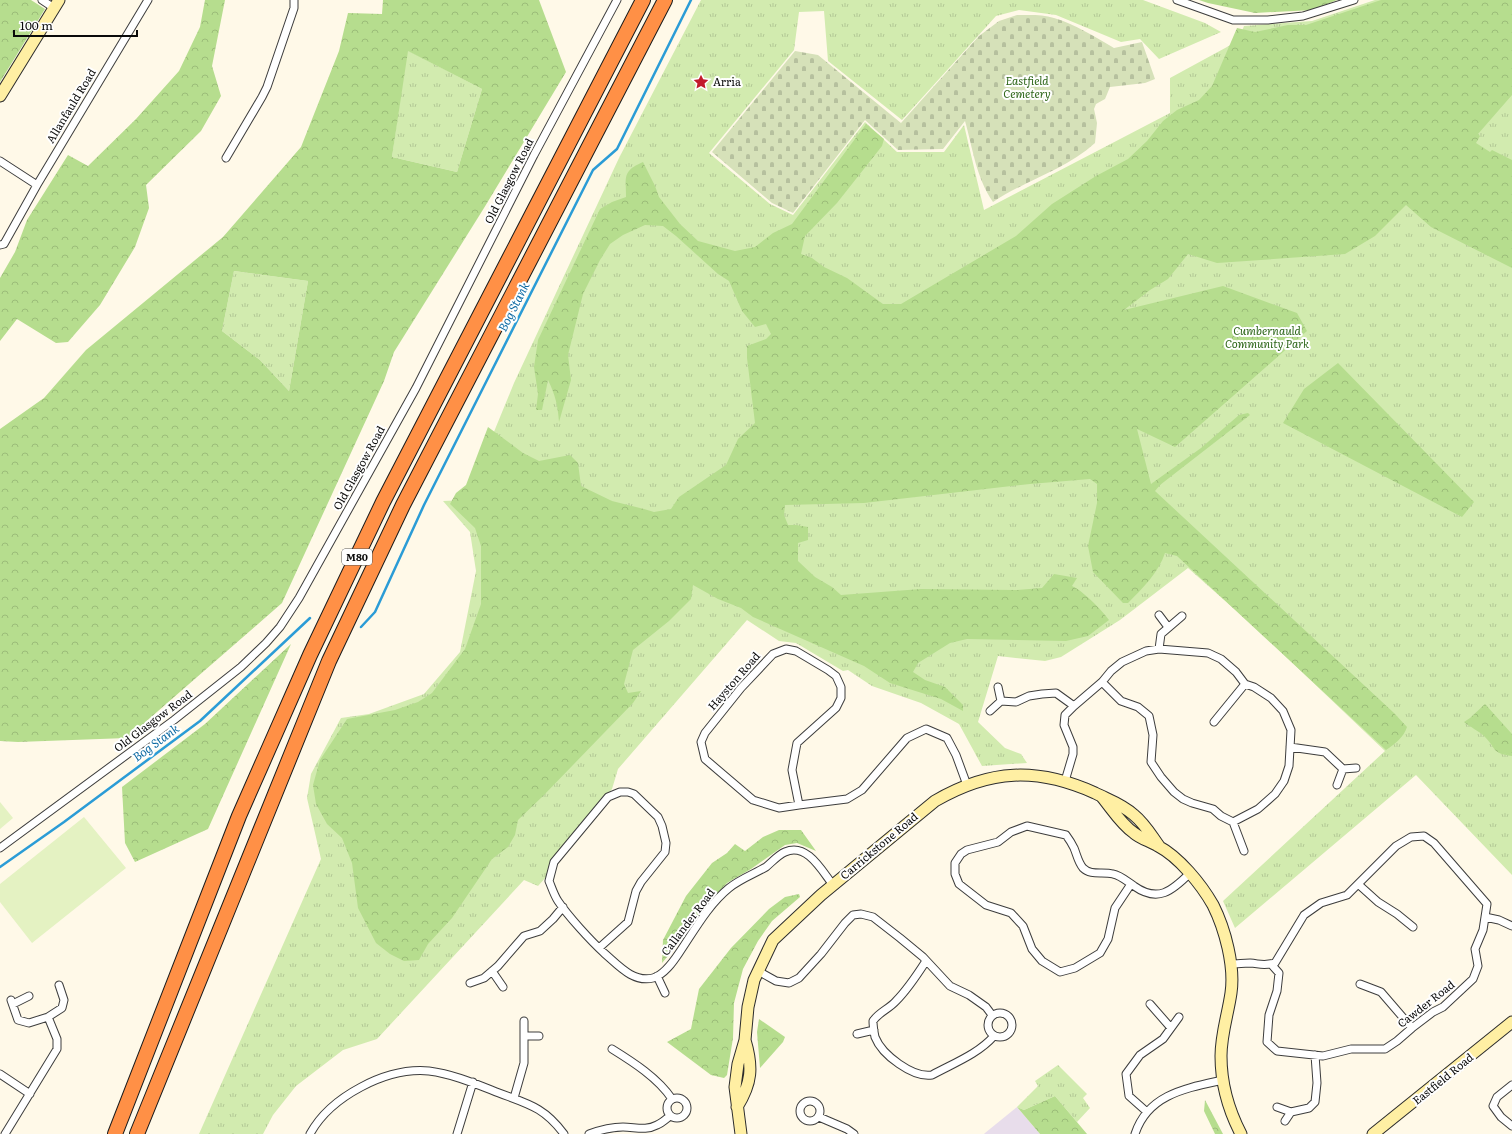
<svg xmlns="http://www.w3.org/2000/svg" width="1512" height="1134" font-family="Literata,serif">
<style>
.industrial{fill:#e8ddeb}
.grass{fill:url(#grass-tufts)}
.forest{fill:url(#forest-crowns);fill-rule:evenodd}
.cemetery{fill:url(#cemetery-stones)}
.pitch{fill:#e4f2c2}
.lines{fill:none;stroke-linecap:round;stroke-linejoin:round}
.stream{stroke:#2b9cd6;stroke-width:2.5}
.street-casing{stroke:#3d3d3d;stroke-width:9}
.secondary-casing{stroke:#2c2c2c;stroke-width:13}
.highway-casing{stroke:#1b1b1b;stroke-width:16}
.street{stroke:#fff;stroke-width:7}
.secondary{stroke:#ffefa3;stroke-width:11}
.highway{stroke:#ff9046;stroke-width:14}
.labels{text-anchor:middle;stroke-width:4;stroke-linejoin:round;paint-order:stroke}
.shield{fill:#fff;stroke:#545454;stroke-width:1}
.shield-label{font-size:10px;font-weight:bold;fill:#0a0a0a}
.park-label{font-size:11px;font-style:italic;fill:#2c6518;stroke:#fff}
.poi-label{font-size:11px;fill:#0a0a0a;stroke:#fff;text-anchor:start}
.street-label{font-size:11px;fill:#0a0a0a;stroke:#fff}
.water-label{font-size:12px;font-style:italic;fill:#0d6aa3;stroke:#fff}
</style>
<defs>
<pattern id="grass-tufts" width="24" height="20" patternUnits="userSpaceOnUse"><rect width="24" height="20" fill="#d2ebaf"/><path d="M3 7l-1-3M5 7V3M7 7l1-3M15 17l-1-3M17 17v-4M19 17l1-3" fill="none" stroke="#b3c895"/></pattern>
<pattern id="forest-crowns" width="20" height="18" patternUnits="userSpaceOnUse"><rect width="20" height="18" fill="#b6dd8e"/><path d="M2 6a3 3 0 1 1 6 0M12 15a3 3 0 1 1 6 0" fill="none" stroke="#9bbc79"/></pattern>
<pattern id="cemetery-stones" width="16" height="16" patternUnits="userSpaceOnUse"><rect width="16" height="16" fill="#d6e1b9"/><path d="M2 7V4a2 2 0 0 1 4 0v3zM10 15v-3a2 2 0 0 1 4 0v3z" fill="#b6c09e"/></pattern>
</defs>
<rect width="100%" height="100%" fill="#fff9e8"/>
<!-- industrial -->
<path class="industrial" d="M1017,1107L1040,1134H984L985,1133Z"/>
<!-- grass -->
<path class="grass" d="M701,0H1143L1205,23L1221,32L1159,59L1140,39L1121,42L1056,15L1019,10L996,16L902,120L828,61L824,11L799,12L794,50L709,153L770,204L793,215L865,122L897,152H944L964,125L984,210L1170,113V78L1238,41L1244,26L1312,21L1375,0H1512V875L1416,775L1235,928L1223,901L1385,751L1258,630L1188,568L1120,620L1061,657L1045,661L998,656L978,722L1005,748L1021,754L1027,763L982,766L959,724L921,703L872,686L848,670L843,671L796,643L779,641L747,620L618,769L612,789L550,862L547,876L538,886L524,880L377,1039L343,1050L296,1086L273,1115L263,1134H199L321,859L307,798L311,774L341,718L369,714L424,694L460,652L476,571L470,532L443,501L466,500L514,383L619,158Z
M407,50L482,89L457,172L392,157Z
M234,271L308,281L289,391L260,360L222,331Z
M1058,1065L1087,1094L1083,1098L1090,1108L1077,1122L1055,1096L1024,1110L1017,1107L1038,1086L1035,1081Z"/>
<!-- forest -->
<path class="forest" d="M0,0H31L45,9L0,82Z
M205,0H225L212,66L221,96L201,131L146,185L149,208L135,247L100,305L68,342L56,343L17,319L0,341V278L15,252L27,220L68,155L88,166L136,119L179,71L200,27Z
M383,0H539L566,72L484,208L394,352L384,381L282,603L127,738L18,742L0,741V429L44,398L86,350L223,237L301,147L339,51L348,13L382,14ZM408,51L482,89L457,172L392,157ZM234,271L308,281L289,391L260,360L222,331Z
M1199,0H1337L1313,10L1255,13L1208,3Z
M1381,0H1512V95L1478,134L1480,136L1476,143L1490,152L1492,150L1512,160V268L1431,227L1406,205L1375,236L1345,254L1217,263L1188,254L1168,279L1150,290L1124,310L1223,286L1297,313L1307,331L1175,447L1137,429L1151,484L1201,448L1239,415L1248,413L1250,415L1160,485L1155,491L1394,713L1407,727C1404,737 1395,744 1386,750L1177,556L1165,553C1159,572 1142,589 1128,603H1123L1093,572L1088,546L1097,503V484L1090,479L1030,484L864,503L785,505L784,515L788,525H796L808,527V540L798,543V561L815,577L832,587L841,595L921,589L1017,590L1042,588L1054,574L1077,578L1072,586C1082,590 1102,610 1109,620L1088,636L1066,641L967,639L950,643L918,663L913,672L925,680L945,687L963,705V711L941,699L890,683L864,666L753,617L741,608L718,599L693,585L691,599L669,621L633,650L624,684L628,693L641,691L633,703L543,796L518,820L515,835L508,847L492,859L452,918L428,944L419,960L404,961L390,954L376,943L358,908L352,863L342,838L327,824L316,804L313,785L320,760L347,719L395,710L418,702L432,693L465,649L481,604V546L475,528L450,504L456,493L466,485L488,427L523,453L539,461L570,455L578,463L581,486L612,501L644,509L654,512L671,509L679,497L726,465L738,439L755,423L747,358V346L766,339L771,334L766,324L755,327L742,311L729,281L718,274L676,236L663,226L645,225L623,235L610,244L600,260L583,294L568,355L571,380L559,422C558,406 555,394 548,380L542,410H536L538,394L534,367L538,340L600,209L612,202L626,197C626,177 622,171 643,162L655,186L659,197L680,224L698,241L735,251L755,247L773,233L792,224L866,124L884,139L882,146L837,203L805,236L801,254L812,258L824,267L847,278L883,304H901L1016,236L1052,204L1096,176L1128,159L1147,141L1163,121L1177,110L1199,100L1212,86L1237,28L1255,32L1288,25H1306Z
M1338,363L1474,502L1462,517L1283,423L1304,389Z
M291,644L208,829L135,862L125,843L122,787L205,724Z
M1485,704L1512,734V756C1491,753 1497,749 1485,737C1479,731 1470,727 1464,722L1470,718Z
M779,830H801L816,851L797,843L785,845L751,869L727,883L702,911L683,938L662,963L663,940L686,896L712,863L727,853L735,844L745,851L763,837Z
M799,894L800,897L772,921L758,941L743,969L734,1003L733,1038L727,1075L724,1078L711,1075L667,1042L691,1029L699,989L731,948L769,909L785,897Z
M759,1019L785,1037L783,1042L760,1068L757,1032Z
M1055,1096L1087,1134H1040L1017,1107L1024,1110Z
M1205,1100L1223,1134H1215L1204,1111Z"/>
<!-- cemetery -->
<path class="cemetery" d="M1017,15C1029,15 1042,14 1054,18C1075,24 1095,37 1114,48L1142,42L1155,79L1145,83L1110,87L1105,99L1096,104L1094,109L1097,123L1095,143C1065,170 1026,180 993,202C976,177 973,149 965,121L943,149L898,150L865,120L793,213L772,203L712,152L795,51L818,55L901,123L979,36L999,21Z"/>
<!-- pitch -->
<path class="pitch" d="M0,802L13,818L0,829Z
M84,817L126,868L32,943L0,902V884Z"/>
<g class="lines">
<!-- stream -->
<path class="stream" d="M361,627L375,612L424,505L593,170L617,149L691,0
M0,867L64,822L200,721L310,618"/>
<defs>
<path id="street" d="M42,0L54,8
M1177,0L1233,20H1268L1303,16L1354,0
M226,158L262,97L267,87L294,8V0
M0,161L37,185L148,0
M0,245L4,244L37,185
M1159,615L1168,627
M1159,649L1161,634L1182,616
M998,687L1001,701
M990,711L1001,701L1016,702L1029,696L1042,694L1056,693L1074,706
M1214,722L1245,684
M1290,747L1325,752L1343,769L1356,768
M1065,781L1073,754V747L1064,725L1065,715L1074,706L1102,682L1111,671L1122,662L1146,651L1159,649L1208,653L1221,659L1236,672L1245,684L1254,687L1271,698L1283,711L1291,730L1289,766L1284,781L1275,794L1258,809L1233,822L1221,816L1213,809L1192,803L1183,799L1174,792L1161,777L1151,762L1153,735L1149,716L1138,707L1121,701L1102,682
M1337,785L1343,769
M799,805L792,770L797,743L836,708L841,698V687L836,676L828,670L796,651L786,649L773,654L741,688L705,733L701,742L705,759L753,800L779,808L799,805L847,799L862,790L907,738L926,729L947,738L956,755L967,785
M1233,822L1244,851
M0,848L174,720L241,667L266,643L280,627L299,598L416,388L534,155L617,0
M1131,884L1115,908L1108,939L1100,953L1075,968L1060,972L1042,961L1032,949L1023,926L1011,913L986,905L959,884L955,874V863L961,854L967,850L998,842L1011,832L1027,826L1066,835C1069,839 1072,844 1074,848C1077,855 1078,862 1083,868C1091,876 1103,871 1113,874C1120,875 1128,882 1134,886C1158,903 1172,891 1190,873
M1358,884L1378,902L1397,914L1413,927
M1485,917L1499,920L1512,926
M599,948L628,922L636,891L641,882L665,852L666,843L662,826L658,817L634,794L628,792H620L608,797L554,862L549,881C552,888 554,895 558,901C568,916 590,940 604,953C618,965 633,983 653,978C664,975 673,962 679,953C694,931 708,905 729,888C740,879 754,874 766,867C772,862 778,855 785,852C807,842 822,871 833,885
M926,961C917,975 908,989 896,1001C889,1009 879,1012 873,1021C873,1026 874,1032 875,1037C882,1055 913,1078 932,1075C954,1063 978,1054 994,1036
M1230,964C1237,964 1244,963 1250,963C1261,964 1264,966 1275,963L1304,915L1321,903L1347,895L1396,846L1411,837L1424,836L1434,843L1487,904L1483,930L1475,949L1478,966L1473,979L1443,1007L1433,1012L1412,1028L1397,1041L1385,1049H1351L1323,1056L1277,1051L1267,1042L1269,1015L1277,991L1279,973L1271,964
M492,971L503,987
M758,971L776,981L789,983L799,978L821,954L845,923L853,915L861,914L873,917L900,938L923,957L950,986L969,995L986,1007L992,1015
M657,976L665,993
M470,983L484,978L498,966L524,936L540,931L553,919L563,907
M1360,984L1381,992L1412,1028
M11,1000L18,1020L29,1023L48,1017L62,1008L64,1000L59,985
M13,1004L29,996
M1150,1004L1171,1028
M988 1025a12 12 0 1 1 24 0a12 12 0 1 1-24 0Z
M857,1034L874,1030
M524,1036H539
M612,1049C633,1062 658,1078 672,1099
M0,1074L30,1094
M1512,1085L1497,1097L1493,1106L1501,1117L1512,1126
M667 1108a10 10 0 1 1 20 0a10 10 0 1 1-20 0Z
M514,1098L524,1063V1021
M800 1111a10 10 0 1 1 20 0a10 10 0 1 1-20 0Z
M1277,1107L1291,1112L1285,1121
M1147,1112L1129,1096L1126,1074L1140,1055L1163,1039L1179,1017
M1291,1112L1309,1108L1315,1102L1317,1083L1315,1055
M819,1117L847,1129L854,1134
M5,1134L57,1049V1039L48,1017
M310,1134C330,1097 386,1067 429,1071C453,1074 476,1084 499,1093C528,1104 544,1107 564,1134
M457,1134L473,1082
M589,1134C600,1130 611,1127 623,1127C635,1127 646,1131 657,1125C662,1123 666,1119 670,1116
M1135,1134C1148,1094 1187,1088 1223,1080"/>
<path id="secondary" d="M0,96L59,0
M1102,797C1112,809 1121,824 1134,833C1141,839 1150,841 1158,846C1179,857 1201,884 1213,905C1225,929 1235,966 1231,993C1228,1014 1221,1034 1221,1056C1221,1084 1228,1109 1241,1134
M737,1107C752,1083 753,1067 745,1040
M741,1134L735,1087L738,1064L745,1040L748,1007L754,980L773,940L821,895L935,801C990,769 1037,767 1095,793C1109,800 1122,804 1134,815C1145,824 1151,835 1159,846
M1373,1134L1512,1022"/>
<path id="highway" d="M115,1134L239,816L310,655L383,502L643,0
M137,1134L329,661L403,505L665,0"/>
</defs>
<!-- street casing -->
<use href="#street" class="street-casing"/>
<!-- secondary casing -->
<use href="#secondary" class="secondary-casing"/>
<!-- highway casing -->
<use href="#highway" class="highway-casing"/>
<!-- street -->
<use href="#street" class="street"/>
<!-- secondary -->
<use href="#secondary" class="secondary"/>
<!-- highway -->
<use href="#highway" class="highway"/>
</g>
<!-- icons -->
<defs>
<symbol id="sight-bare" viewBox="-9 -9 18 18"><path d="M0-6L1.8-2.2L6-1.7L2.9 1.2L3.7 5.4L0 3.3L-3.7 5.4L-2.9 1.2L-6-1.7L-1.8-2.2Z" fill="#c21a2c" stroke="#fff" stroke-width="2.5" paint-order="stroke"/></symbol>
</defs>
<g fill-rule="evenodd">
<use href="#sight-bare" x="690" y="71" width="22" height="22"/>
</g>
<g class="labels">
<!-- shield labels -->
<rect class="shield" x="342" y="549" width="30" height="16" rx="3"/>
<g class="shield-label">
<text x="357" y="561">M80</text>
</g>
<!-- park labels -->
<g class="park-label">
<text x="1027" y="85">Eastfield<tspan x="1027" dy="13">Cemetery</tspan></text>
<text x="1267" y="335">Cumbernauld<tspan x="1267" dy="13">Community Park</tspan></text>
</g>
<!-- poi labels -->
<g class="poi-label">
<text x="713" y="86">Arria</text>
</g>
<!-- street labels -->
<g class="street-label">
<text transform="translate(71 106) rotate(-59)" y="4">Allanfauld Road</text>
<text transform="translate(509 181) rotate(-63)" y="4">Old Glasgow Road</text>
<text transform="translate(359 468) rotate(-61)" y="4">Old Glasgow Road</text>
<text transform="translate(734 681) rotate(-49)" y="4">Hayston Road</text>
<text transform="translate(153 721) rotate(-37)" y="4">Old Glasgow Road</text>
<text transform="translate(879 846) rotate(-40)" y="4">Carrickstone Road</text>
<text transform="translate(688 922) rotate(-53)" y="4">Callander Road</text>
<text transform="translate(1426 1004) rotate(-38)" y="4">Cawder Road</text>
<text transform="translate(1443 1079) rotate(-39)" y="4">Eastfield Road</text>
</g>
<!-- water labels -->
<g class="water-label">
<text transform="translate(514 307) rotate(-63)" y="4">Bog Stank</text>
<text transform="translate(156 743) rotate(-36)" y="4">Bog Stank</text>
</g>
</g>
<!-- scale -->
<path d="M14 30v6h123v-6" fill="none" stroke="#0a0a0a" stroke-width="2"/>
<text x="20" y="30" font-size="12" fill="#0a0a0a" stroke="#ffffff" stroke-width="3" paint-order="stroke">100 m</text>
</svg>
